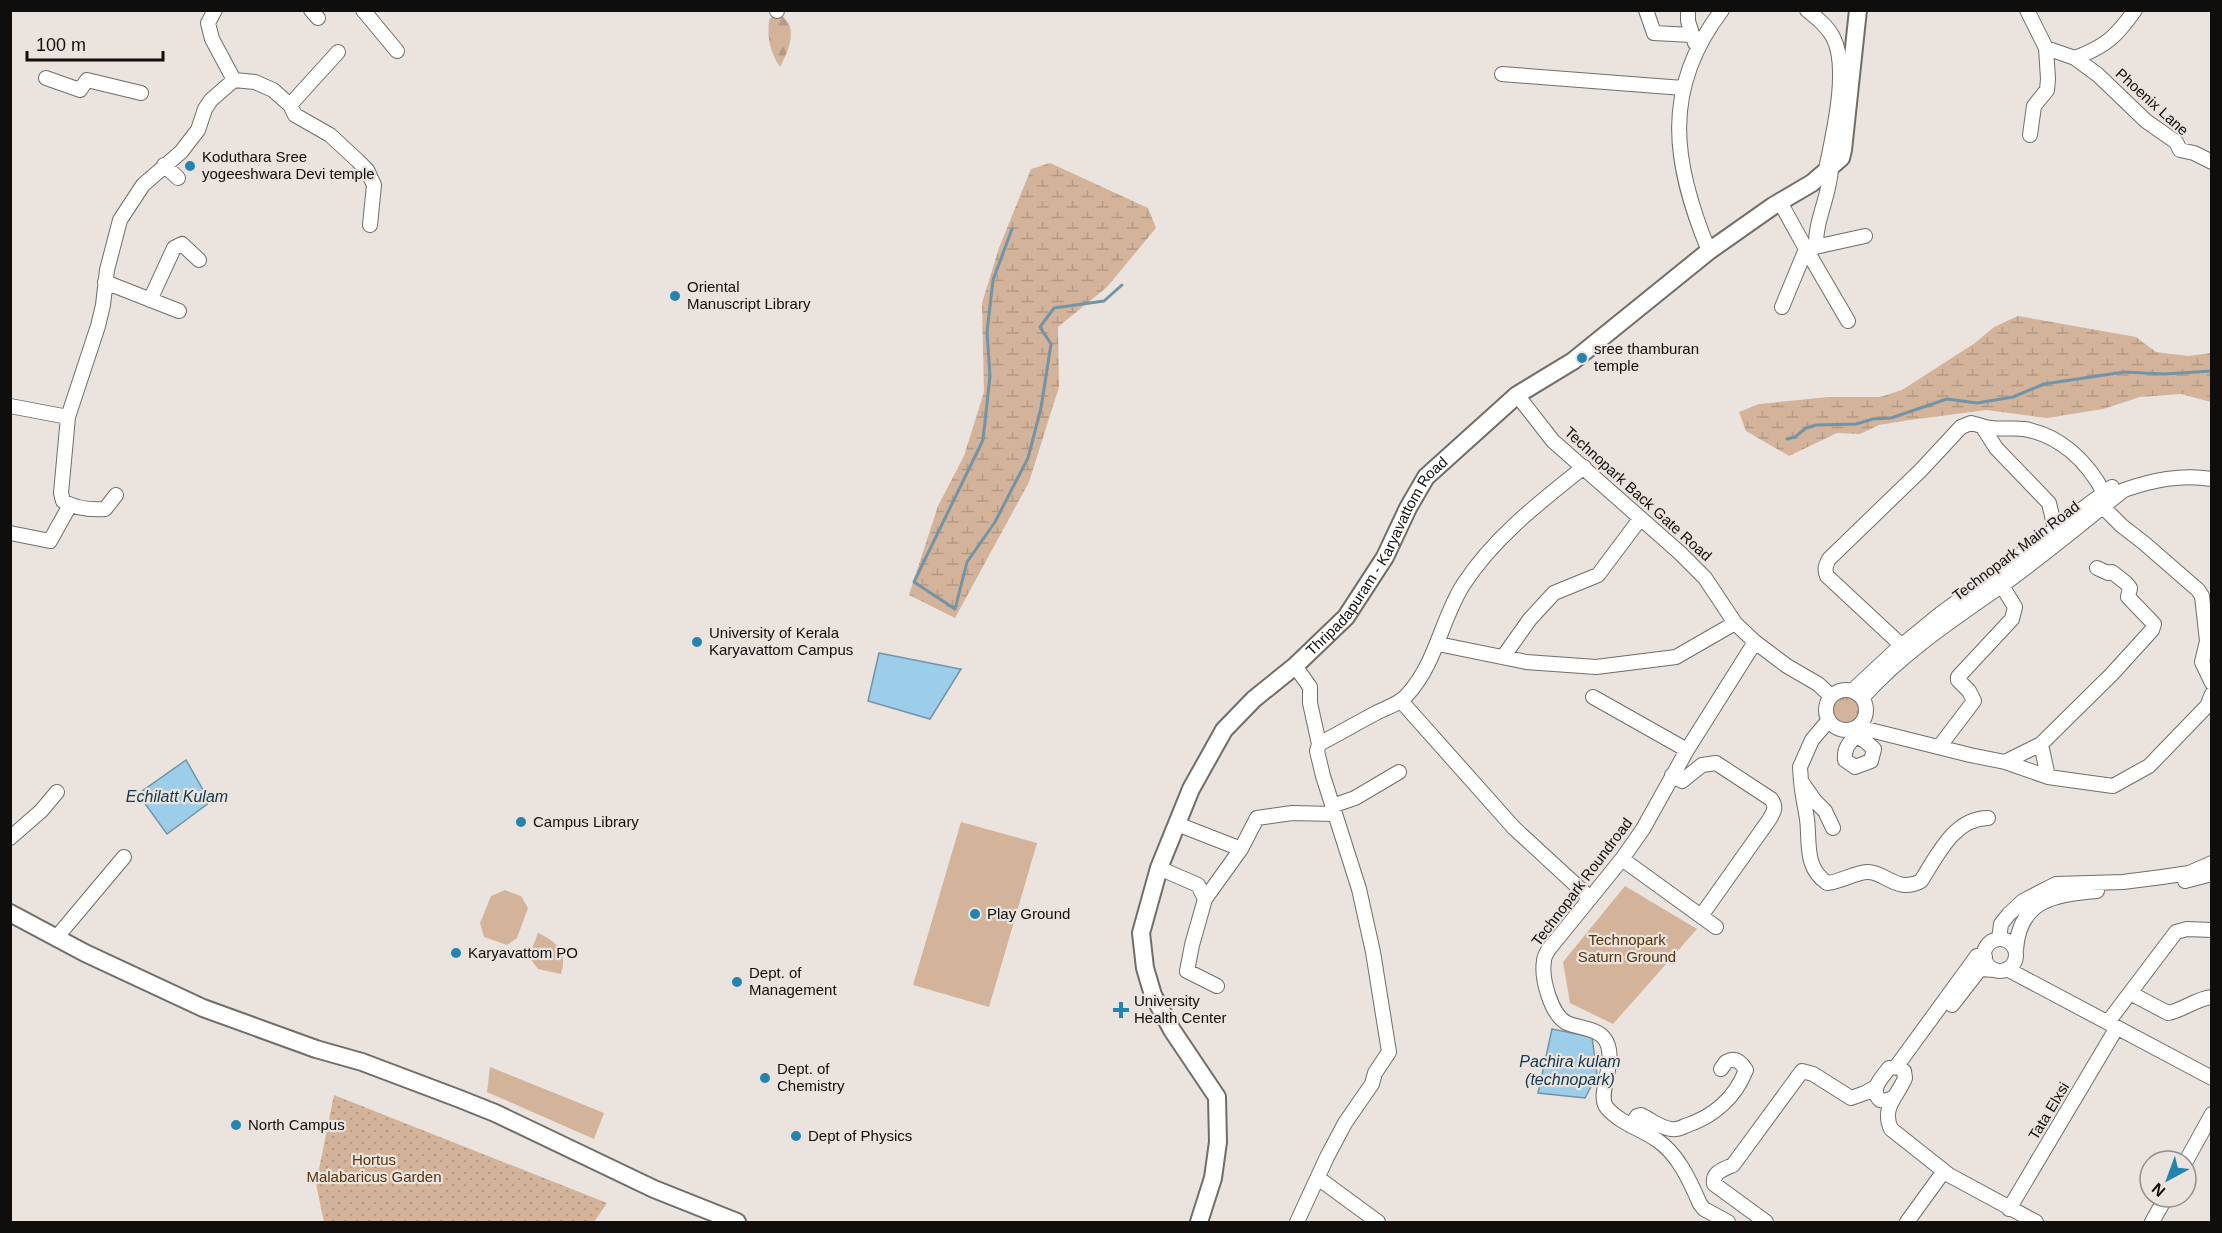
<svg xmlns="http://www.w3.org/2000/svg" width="2222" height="1233" font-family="Arial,sans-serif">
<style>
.grass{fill:url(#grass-tufts)}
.forest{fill:url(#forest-firs)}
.wetland{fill:url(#wetland-marsh)}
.park{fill:#d3b49a}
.garden{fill:url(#garden-dots)}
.water{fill:#9ccee9;stroke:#7294a7;stroke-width:1.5}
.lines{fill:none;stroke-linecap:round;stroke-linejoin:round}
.stream{stroke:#7294a7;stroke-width:3}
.minor-casing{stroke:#726d68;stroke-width:16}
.major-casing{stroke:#726d68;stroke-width:20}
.minor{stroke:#fff;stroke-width:14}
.major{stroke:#fff;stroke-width:16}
.poi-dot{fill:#2185af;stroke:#eae3de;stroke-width:2}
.labels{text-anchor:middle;stroke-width:4.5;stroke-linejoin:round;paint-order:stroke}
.street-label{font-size:15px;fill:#100e0d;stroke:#eae3de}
.poi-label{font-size:15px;fill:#100e0d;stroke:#eae3de;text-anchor:start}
.park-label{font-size:15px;fill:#59330a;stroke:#eae3de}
.water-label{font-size:16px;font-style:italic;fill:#0f3a4d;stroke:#eae3de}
</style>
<defs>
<pattern id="grass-tufts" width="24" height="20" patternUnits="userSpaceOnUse" patternTransform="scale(1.5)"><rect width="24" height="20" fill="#d3b49a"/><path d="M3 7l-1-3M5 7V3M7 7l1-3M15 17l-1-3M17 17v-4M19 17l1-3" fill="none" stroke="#b49a84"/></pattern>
<pattern id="forest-firs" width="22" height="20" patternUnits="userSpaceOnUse" patternTransform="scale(1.5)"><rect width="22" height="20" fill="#d3b49a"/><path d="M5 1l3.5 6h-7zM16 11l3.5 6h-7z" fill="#b49a84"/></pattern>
<pattern id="wetland-marsh" width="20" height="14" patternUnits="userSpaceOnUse" patternTransform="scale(1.5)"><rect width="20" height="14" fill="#d3b49a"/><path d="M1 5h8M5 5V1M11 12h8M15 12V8" fill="none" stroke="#b49a84"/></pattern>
<pattern id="garden-dots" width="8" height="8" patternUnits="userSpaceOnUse" patternTransform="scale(1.5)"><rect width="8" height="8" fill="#d3b49a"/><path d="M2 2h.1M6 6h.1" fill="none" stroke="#b49a84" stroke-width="1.8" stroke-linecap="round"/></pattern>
</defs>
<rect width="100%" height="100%" fill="#eae3de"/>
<!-- grass -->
<path class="grass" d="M1830 710a16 16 0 1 1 32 0a16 16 0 1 1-32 0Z"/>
<!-- forest -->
<path class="forest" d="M776,13C801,23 789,50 780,67C770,52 767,38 769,20Z"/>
<!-- wetland -->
<path class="wetland" d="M1050,163L1148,208L1156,228L1107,287L1058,327L1059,387L1029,482L955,618L909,595L938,506L964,456L984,392L982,303L999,248L1031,169Z
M2018,316L2136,337L2156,352L2188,356L2211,353V402L2181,394L2140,397L2103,409L2047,418L1986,410L1910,420L1879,425L1860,434L1837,433L1789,456L1746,431L1739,412L1759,404L1829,397H1880L1902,390L1975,343L1994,327Z"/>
<!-- park -->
<path class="park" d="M961,822L1037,843L989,1007L913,985Z
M1625,886L1697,929L1613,1024L1570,1003L1563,962Z
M505,890L521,896L528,908L517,938L507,945L484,937L480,923L491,896Z
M538,933C557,942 568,952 561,974L538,969L529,957Z
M490,1067L604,1113L594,1139L487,1092Z"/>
<!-- garden -->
<path class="garden" d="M334,1095L607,1203L594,1222H324L316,1184Z"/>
<!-- water -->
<path class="water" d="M879,653L960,669H961L930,719L868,701Z
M186,760L210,802L167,834L138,794Z
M1552,1029L1592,1037L1597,1075L1585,1098L1538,1093Z"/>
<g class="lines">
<!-- stream -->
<path class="stream" d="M1012,229L993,280L987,332L990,376L983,440L914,582L955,609L967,562L995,522L1028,458L1041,408L1051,344L1040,327L1054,308L1104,301L1122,285
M1787,439L1795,437L1806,428L1816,425L1856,424L1873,419L1891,418L1947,399L1977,403L2013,397L2044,384L2124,372L2164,374L2212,371"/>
<defs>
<path id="minor" d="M215,10L208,23L212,39L234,80
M311,10L318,18
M363,10L397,51
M1646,10L1654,33L1692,35
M1688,10V21L1695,43
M1807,10C1817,18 1827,26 1833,37C1850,69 1832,139 1825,174
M2027,10L2046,48L2048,79L2047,90L2034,106L2030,135
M777,11V10
M2046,48L2075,58L2098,75L2146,121L2176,142L2180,150L2194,153L2212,162
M2075,58C2106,46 2116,37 2135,10
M1502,74L1683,88
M46,78L80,90L87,80L141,93
M290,105L338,52
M164,165L178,178
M1780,202L1806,249L1865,236
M1816,247C1815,219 1830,196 1831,168
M1806,249L1848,321
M1709,251C1673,164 1661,90 1722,10
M105,282L179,311
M150,300L174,248L182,244L199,260
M1782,307L1806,249
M1517,395L1553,441L1680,553L1705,578L1735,623L1755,642L1787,666L1818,684L1831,696
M10,406L68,417L98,326L103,305L107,270L120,220L143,185L181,152L198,130L205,109L211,100L234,80L255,82L273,90L290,105L295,115L330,135L357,160L367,170L374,185L370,225
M68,417L61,493L63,501C76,509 90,510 105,509L116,495
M2102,506L2122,526L2144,543L2198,590L2202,596L2207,641L2202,662L2212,683
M2055,529L2049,503L1996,448L1982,426C1995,431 2010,427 2024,429C2060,435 2087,461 2104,493
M10,533L50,541L70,505
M1438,644L1526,662L1596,667L1676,657L1735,623
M1895,651L1900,644L1827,576C1824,569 1826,565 1829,559L1921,470L1961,427L1971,423L1982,426
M1503,657L1530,619L1554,593L1598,575L1640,519
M1295,666L1310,687V703L1319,744L1317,751L1323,776L1359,889L1373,952L1389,1052L1375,1073L1372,1084L1345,1123L1327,1157L1297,1222
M1826 710a20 20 0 1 1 40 0a20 20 0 1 1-40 0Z
M1852,691L1895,651L1939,615L2112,487
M1593,697L1687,750
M1862,698C1901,654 1952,620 2001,586C2043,556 2083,522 2124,490C2153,480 2181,474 2212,479
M1401,701L1514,828L1590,898
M1828,721L1812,740L1800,767L1801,781L1815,801L1825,811L1833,828
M1858,727L1970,755L2005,762L2048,777L2113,786L2149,766L2207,706L2212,694
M1853,729L1856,736C1848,744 1844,749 1845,760L1855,767L1871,761L1874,749L1865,741L1856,736
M1319,744C1338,734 1357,723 1376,713C1385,708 1400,704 1407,695C1436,664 1441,620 1463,585C1494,537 1540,502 1584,467
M2041,744L2048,777
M1939,747L1974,701L1969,691L1958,680V677L2012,619L2015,607L2002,586
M2005,762L2041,744L2112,674L2152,630L2154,624L2128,597L2130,588L2126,583L2112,572L2108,573L2097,568
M1672,775L1682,781L1702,765L1716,763L1771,799C1777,807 1774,812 1769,820L1701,916
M1801,781C1802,794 1805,806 1807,819C1810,843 1804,867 1827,883C1840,882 1856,872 1868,872C1885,872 1898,894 1921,881C1937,856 1954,818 1988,818
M1332,806L1355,798L1399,772
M1177,824L1241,849
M10,838L41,811L57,792
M1622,859L1716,927
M1159,868L1198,885L1205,899L1192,945L1187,971L1217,986
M2185,881L2212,874
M1205,899L1241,849L1257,818L1292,813L1334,814
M56,938L124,857
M1999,939L2001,924L2009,914L2023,901L2056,884L2123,882L2162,877L2189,873L2212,863
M1984 955a16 16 0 1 1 32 0a16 16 0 1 1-32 0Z
M2016,950C2019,900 2055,894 2097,891
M2007,969L2212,1078
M2130,993L2168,1013C2184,1010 2195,999 2212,997
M1952,1005L1980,969L1995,970
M2111,1018L2176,932L2187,929L2212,930
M1896,1067L1977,956L1985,957
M1892,1098L1887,1101L1880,1100C1869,1089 1882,1078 1889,1068L1898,1067L1904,1071L1905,1078C1898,1096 1881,1107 1891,1129L1949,1175L2036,1222
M1631,1126L1637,1116L1641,1115C1651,1120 1661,1128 1671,1129C1676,1130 1681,1128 1685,1126C1713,1117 1735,1098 1746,1070C1741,1062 1735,1057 1726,1062L1721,1069
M2186,1161L2212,1114
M1318,1178L1378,1222
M2009,1209L2116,1029
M1728,1222L1704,1209L1700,1204C1690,1181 1678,1154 1657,1140C1641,1129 1620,1123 1607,1108C1595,1094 1620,1058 1604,1038C1596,1028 1578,1028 1567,1023C1551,1015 1541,978 1544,961C1544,957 1547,952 1549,949L1622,859L1643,829L1687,750L1755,642
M1766,1222L1714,1184C1712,1172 1724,1169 1733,1165L1802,1071L1813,1074L1851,1098L1865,1093L1876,1087
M1907,1222L1944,1171
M2152,1222L2166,1197"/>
<g id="major">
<path d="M10,913L85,953L203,1008L316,1049L362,1062L460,1099L495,1113L654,1189L737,1222"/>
<path id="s1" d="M1199,1222L1213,1178L1218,1142L1217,1097L1172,1030L1153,995L1145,968L1141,933L1159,868L1191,789L1224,730L1254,699L1295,666L1346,617L1385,557L1408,508L1426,477L1517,395L1573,361L1709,251L1773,206L1812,183L1841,158L1843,150L1858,10"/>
</g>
</defs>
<!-- minor casing -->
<use href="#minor" class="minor-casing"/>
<!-- major casing -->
<use href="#major" class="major-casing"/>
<!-- minor -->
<use href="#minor" class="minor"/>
<!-- major -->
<use href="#major" class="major"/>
</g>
<!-- markers -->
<g class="poi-dot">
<circle cx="190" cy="166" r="6"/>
<circle cx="675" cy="296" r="6"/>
<circle cx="1582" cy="358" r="6"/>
<circle cx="697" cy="642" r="6"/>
<circle cx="521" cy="822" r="6"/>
<circle cx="975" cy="914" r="6"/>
<circle cx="456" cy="953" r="6"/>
<circle cx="737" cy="982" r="6"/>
<path d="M1118 1001h6v6h6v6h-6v6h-6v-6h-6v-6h6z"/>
<circle cx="765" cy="1078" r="6"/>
<circle cx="236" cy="1125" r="6"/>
<circle cx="796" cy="1136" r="6"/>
</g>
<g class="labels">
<!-- street labels -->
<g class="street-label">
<text transform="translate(2152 102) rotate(42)" y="5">Phoenix Lane</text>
<text transform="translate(1638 494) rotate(42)" y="5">Technopark Back Gate Road</text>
<text transform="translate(2016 551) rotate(-37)" y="5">Technopark Main Road</text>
<text dy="5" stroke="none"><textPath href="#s1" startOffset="766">Thripadapuram - Karyavattom Road</textPath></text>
<text transform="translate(1582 882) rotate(-53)" y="5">Technopark Roundroad</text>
<text transform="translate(2049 1111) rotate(-59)" y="5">Tata Elxsi</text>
</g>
<!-- poi labels -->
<g class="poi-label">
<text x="202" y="162">Koduthara Sree<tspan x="202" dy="17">yogeeshwara Devi temple</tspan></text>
<text x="687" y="292">Oriental<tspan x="687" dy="17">Manuscript Library</tspan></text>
<text x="1594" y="354">sree thamburan<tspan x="1594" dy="17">temple</tspan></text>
<text x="709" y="638">University of Kerala<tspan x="709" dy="17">Karyavattom Campus</tspan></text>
<text x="533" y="827">Campus Library</text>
<text x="987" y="919">Play Ground</text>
<text x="468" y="958">Karyavattom PO</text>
<text x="749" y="978">Dept. of<tspan x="749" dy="17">Management</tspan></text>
<text x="1134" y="1006">University<tspan x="1134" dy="17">Health Center</tspan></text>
<text x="777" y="1074">Dept. of<tspan x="777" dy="17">Chemistry</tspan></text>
<text x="248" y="1130">North Campus</text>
<text x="808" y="1141">Dept of Physics</text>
</g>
<!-- park labels -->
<g class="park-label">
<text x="1627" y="945">Technopark<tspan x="1627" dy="17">Saturn Ground</tspan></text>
<text x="374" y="1165">Hortus<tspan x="374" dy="17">Malabaricus Garden</tspan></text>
</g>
<!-- water labels -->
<g class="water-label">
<text x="177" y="802">Echilatt Kulam</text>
<text x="1570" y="1067">Pachira kulam<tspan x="1570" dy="18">(technopark)</tspan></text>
</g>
</g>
<!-- border -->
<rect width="2222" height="1233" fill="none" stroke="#100e0d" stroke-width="24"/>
<!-- north arrow -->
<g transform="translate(2168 1179) rotate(221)"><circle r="28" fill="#eae3de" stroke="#938e8a" stroke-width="1.5"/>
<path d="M0-4.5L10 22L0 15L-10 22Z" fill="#2185af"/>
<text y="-9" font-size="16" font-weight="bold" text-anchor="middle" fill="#100e0d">N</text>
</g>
<!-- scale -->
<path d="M27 51v9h136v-9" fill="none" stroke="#100e0d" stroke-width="3"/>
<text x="36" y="51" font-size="18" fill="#100e0d" stroke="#eae3de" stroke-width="4.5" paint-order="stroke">100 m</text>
</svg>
